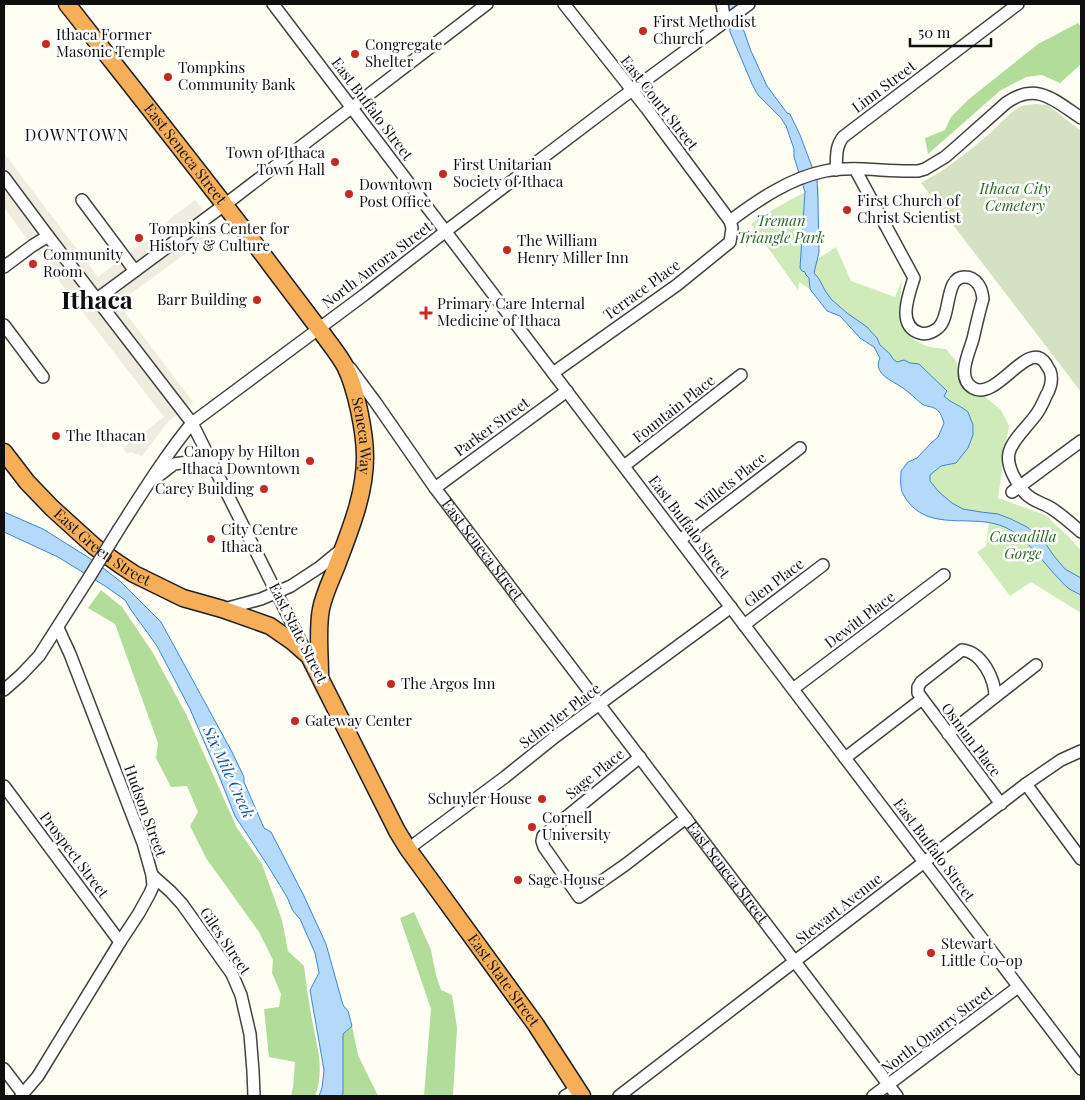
<svg xmlns="http://www.w3.org/2000/svg" width="1085" height="1100" font-family="'Playfair Display',serif">
<style>
.green{fill:#cfebba}
.forest{fill:#b1dc99}
.cemetery{fill:#d5e2c1}
.plaza{fill:#f0ede0}
.water{fill:#b5d9f8;stroke:#3a87d0}
.lines{fill:none;stroke-linecap:round;stroke-linejoin:round}
.minor-casing{stroke:#424242;stroke-width:14}
.highway-casing{stroke:#202020;stroke-width:19}
.minor{stroke:#fff;stroke-width:11}
.highway{stroke:#f7ae58;stroke-width:16}
.minor-bridge-casing{stroke:#424242;stroke-width:14;stroke-linecap:butt}
.minor-bridge{stroke:#fff;stroke-width:11}
.poi-dot{fill:#c42a23;stroke:#fff;stroke-width:2}
.labels{text-anchor:middle;stroke-width:5;stroke-linejoin:round;paint-order:stroke}
.poi-label{font-size:15px;fill:#0f0f0f;stroke:#fff;text-anchor:start}
.street-label{font-size:15px;fill:#0f0f0f;stroke:#fff}
.park-label{font-size:15px;font-style:italic;fill:#266a1d;stroke:#fff}
.neighbourhood-label{font-size:16px;letter-spacing:1px;fill:#0f0f0f;stroke:#fff}
.water-label{font-size:16px;font-style:italic;fill:#1559a5;stroke:#fff}
.town-label{font-size:25px;font-weight:bold;fill:#0f0f0f;stroke:#fff}
</style>
<rect width="100%" height="100%" fill="#fffef2"/>
<!-- green -->
<path class="green" d="M819,186L817,238L810,264L836,247L851,281L895,297L902,280C900,305 895,331 922,344C929,348 938,348 946,349L956,361L960,376L1001,410L1009,426L1006,442L998,498L1045,515L1070,538L1081,551V613L1031,582L1010,596L977,552L986,546L989,521H966L914,497L959,425L867,336L825,299L799,282L798,290L751,224C772,209 796,196 819,186Z"/>
<!-- forest -->
<path class="forest" d="M1078,23L1081,27V64L1060,83L1042,75L1026,77L1001,90L928,154L925,138L945,130L951,117L969,99L1038,44Z
M101,590L122,607L153,653L186,714L237,828L262,864L282,920L288,951L304,966C306,984 309,1002 312,1020C317,1047 325,1069 315,1096H291L293,1087L295,1062L269,1057L264,1009L279,1007L281,994L272,973L273,960L259,932L206,858L190,826L198,812L187,786L171,787L156,758L158,743L115,624L88,608Z
M414,912L431,950L436,975L441,990L452,995L457,1028L453,1096H424L431,1009L400,918Z
M352,1026L358,1055L378,1096H340L343,1094V1034Z"/>
<!-- cemetery -->
<path class="cemetery" d="M1035,104L1048,105L1081,131V392L921,183L943,170L969,151L989,134L1012,112L1021,106Z"/>
<!-- plaza -->
<path class="plaza" d="M4,153L98,277L163,227L166,222L195,200L220,232L189,251L118,303L193,402L168,422L142,456L130,452L127,454L123,448L164,417L71,297L4,208Z"/>
<!-- water -->
<path class="water" d="M726,4H738L741,23L751,51L767,86L787,113L790,114L800,135L817,180L818,201L819,252L814,273L819,279L826,292L832,300L847,313L867,327L877,338L880,345L890,354L893,359L897,362L904,360L910,363L919,364L947,391L944,396L950,401L961,407L968,412L973,425V435L968,448L956,463L941,466L930,475V481L939,492L952,503L963,509L981,512L998,514L1011,519L1027,527L1043,540L1054,556L1065,569L1081,578V595C1078,593 1074,592 1071,590C1067,588 1063,583 1060,580C1044,564 1031,543 1012,531C980,510 935,534 909,503C905,498 901,492 901,486C900,481 901,476 901,471L908,462L917,458L931,443L938,437L944,423C942,417 941,413 936,409C932,406 926,407 922,404C916,399 910,393 903,388C893,381 872,374 880,358L874,347L860,338L840,316L827,311L810,289L809,278L806,275L805,272L802,271L800,268L805,192L794,157V149L786,126L781,118L758,95L752,84L730,32Z
M4,512L43,529L94,561L121,582L161,622L232,752L244,777V782L264,828L271,832L304,896L326,944L343,1005L348,1011L352,1026L343,1034V1094L340,1096H319L322,1088L324,1070L310,990L319,973L315,953L300,919L293,911L287,897L268,866L235,816L219,776L190,709L157,646L131,610L125,600L105,586L58,557L4,532Z"/>
<g class="lines">
<defs>
<g id="minor">
<path d="M273,4L1081,1069"/>
<path d="M722,4L725,22"/>
<path d="M855,169L914,278C909,294 896,326 920,333C927,335 933,332 938,328C952,316 944,276 965,277C970,277 975,280 978,284C982,289 982,293 983,299C979,312 976,326 973,339C969,353 956,378 973,388C997,402 1028,337 1046,364C1047,366 1049,369 1050,371C1053,379 1050,389 1046,396C1043,403 1040,410 1035,416C1027,427 1012,440 1009,453C1006,466 1017,484 1025,493C1032,501 1043,503 1051,508C1062,515 1072,524 1081,532"/>
<path d="M836,170C837,158 835,147 843,137L1018,4"/>
<path d="M4,177L48,236L192,423L305,650"/>
<path d="M82,200L135,271"/>
<path d="M730,221C758,200 790,178 825,171C852,166 881,171 909,171H918L925,169L945,157L960,144L1006,103C1037,81 1055,101 1081,118"/>
<path d="M4,267L32,246L48,236"/>
<path d="M97,299L235,197L487,4"/>
<path d="M4,325L43,377"/>
<path id="s1" d="M350,368L376,403L435,488L897,1096"/>
<path d="M553,373L677,285L730,242L732,228L730,221L647,109L564,4"/>
<path d="M624,466L741,375"/>
<path d="M156,478L174,464L188,462L212,461"/>
<path d="M435,488L567,391"/>
<path d="M1012,492L1081,441"/>
<path d="M119,529C142,493 165,456 192,423L364,295L446,231L620,99L749,4"/>
<path d="M680,540L800,448"/>
<path d="M224,609L261,599L291,586L320,567L342,549"/>
<path d="M744,625L823,565"/>
<path d="M793,689L944,575"/>
<path d="M4,690L21,675L39,656L90,576"/>
<path d="M995,697L1036,665"/>
<path d="M948,734L995,697C995,679 982,652 962,650L921,682L918,687V693L1001,804"/>
<path d="M640,757L543,836L542,841L544,847L579,897L625,865L686,818"/>
<path d="M845,758L922,699"/>
<path d="M1026,784L1081,859"/>
<path d="M4,786L120,942"/>
<path d="M408,849L505,777L556,736L731,607"/>
<path d="M152,875L171,892L182,904L232,974L241,995L250,1034L253,1071L254,1096"/>
<path d="M4,1069L23,1094"/>
<path d="M21,1096L38,1076L120,942L139,913L150,893L153,886L152,875L143,843L70,654L58,628"/>
<path d="M565,1096L577,1089"/>
<path d="M619,1096L1026,784L1061,760L1081,751"/>
<path d="M873,1096L1018,987"/>
</g>
<g id="highway">
<path id="s2" d="M67,4C133,88 199,171 264,256C284,283 305,310 325,337C332,347 339,355 345,366C356,388 365,432 365,457C365,495 350,530 337,565C331,580 324,594 321,609C317,630 320,654 320,675"/>
<path id="s3" d="M4,452L27,482L52,508L95,547L119,564L134,574L183,598L222,609L270,626L293,642L309,656L397,831L408,849L536,1025L582,1096"/>
</g>
</defs>
<!-- minor casing -->
<use href="#minor" class="minor-casing"/>
<!-- highway casing -->
<use href="#highway" class="highway-casing"/>
<!-- minor -->
<use href="#minor" class="minor"/>
<!-- highway -->
<use href="#highway" class="highway"/>
<defs>
<path id="minor-bridge" d="M90,576L119,529"/>
</defs>
<!-- minor-bridge casing -->
<use href="#minor-bridge" class="minor-bridge-casing"/>
<!-- minor-bridge -->
<use href="#minor-bridge" class="minor-bridge"/>
</g>
<!-- markers -->
<g class="poi-dot">
<circle cx="643" cy="31" r="5"/>
<circle cx="46" cy="44" r="5"/>
<circle cx="355" cy="54" r="5"/>
<circle cx="168" cy="77" r="5"/>
<circle cx="335" cy="162" r="5"/>
<circle cx="443" cy="174" r="5"/>
<circle cx="349" cy="194" r="5"/>
<circle cx="847" cy="210" r="5"/>
<circle cx="139" cy="238" r="5"/>
<circle cx="507" cy="250" r="5"/>
<circle cx="33" cy="264" r="5"/>
<circle cx="257" cy="300" r="5"/>
<path d="M423.5 305.5h5v5h5v5h-5v5h-5v-5h-5v-5h5z"/>
<circle cx="56" cy="436" r="5"/>
<circle cx="310" cy="461" r="5"/>
<circle cx="264" cy="489" r="5"/>
<circle cx="211" cy="539" r="5"/>
<circle cx="391" cy="684" r="5"/>
<circle cx="295" cy="721" r="5"/>
<circle cx="542" cy="799" r="5"/>
<circle cx="532" cy="827" r="5"/>
<circle cx="518" cy="880" r="5"/>
<circle cx="931" cy="953" r="5"/>
</g>
<g class="labels">
<!-- poi labels -->
<g class="poi-label">
<text x="653" y="27">First Methodist<tspan x="653" dy="17">Church</tspan></text>
<text x="56" y="40">Ithaca Former<tspan x="56" dy="17">Masonic Temple</tspan></text>
<text x="365" y="50">Congregate<tspan x="365" dy="17">Shelter</tspan></text>
<text x="178" y="73">Tompkins<tspan x="178" dy="17">Community Bank</tspan></text>
<text x="325" y="158" text-anchor="end">Town of Ithaca<tspan x="325" dy="17">Town Hall</tspan></text>
<text x="453" y="170">First Unitarian<tspan x="453" dy="17">Society of Ithaca</tspan></text>
<text x="359" y="190">Downtown<tspan x="359" dy="17">Post Office</tspan></text>
<text x="857" y="206">First Church of<tspan x="857" dy="17">Christ Scientist</tspan></text>
<text x="149" y="234">Tompkins Center for<tspan x="149" dy="17">History &amp; Culture</tspan></text>
<text x="517" y="246">The William<tspan x="517" dy="17">Henry Miller Inn</tspan></text>
<text x="43" y="260">Community<tspan x="43" dy="17">Room</tspan></text>
<text x="247" y="305" text-anchor="end">Barr Building</text>
<text x="437" y="309">Primary Care Internal<tspan x="437" dy="17">Medicine of Ithaca</tspan></text>
<text x="66" y="441">The Ithacan</text>
<text x="300" y="457" text-anchor="end">Canopy by Hilton<tspan x="300" dy="17">Ithaca Downtown</tspan></text>
<text x="254" y="494" text-anchor="end">Carey Building</text>
<text x="221" y="535">City Centre<tspan x="221" dy="17">Ithaca</tspan></text>
<text x="401" y="689">The Argos Inn</text>
<text x="305" y="726">Gateway Center</text>
<text x="532" y="804" text-anchor="end">Schuyler House</text>
<text x="542" y="823">Cornell<tspan x="542" dy="17">University</tspan></text>
<text x="528" y="885">Sage House</text>
<text x="941" y="949">Stewart<tspan x="941" dy="17">Little Co-op</tspan></text>
</g>
<!-- street labels -->
<g class="street-label">
<text transform="translate(884 87) rotate(-37)" y="5">Linn Street</text>
<text transform="translate(659 103) rotate(52)" y="5">East Court Street</text>
<text transform="translate(372 109) rotate(53)" y="5">East Buffalo Street</text>
<text dy="5" stroke="none"><textPath href="#s2" startOffset="191">East Seneca Street</textPath></text>
<text transform="translate(377 265) rotate(-37)" y="5">North Aurora Street</text>
<text transform="translate(642 290) rotate(-36)" y="5">Terrace Place</text>
<text transform="translate(674 409) rotate(-38)" y="5">Fountain Place</text>
<text transform="translate(492 427) rotate(-36)" y="5">Parker Street</text>
<text dy="5" stroke="none"><textPath href="#s2" startOffset="529">Seneca Way</textPath></text>
<text transform="translate(731 482) rotate(-38)" y="5">Willets Place</text>
<text transform="translate(689 527) rotate(53)" y="5">East Buffalo Street</text>
<text dy="5" stroke="none"><textPath href="#s3" startOffset="138">East Green Street</textPath></text>
<text dy="5" stroke="none"><textPath href="#s1" startOffset="225">East Seneca Street</textPath></text>
<text transform="translate(774 583) rotate(-37)" y="5">Glen Place</text>
<text transform="translate(860 620) rotate(-37)" y="5">Dewitt Place</text>
<text transform="translate(298 633) rotate(63)" y="5">East State Street</text>
<text transform="translate(560 716) rotate(-37)" y="5">Schuyler Place</text>
<text transform="translate(971 740) rotate(53)" y="5">Osmun Place</text>
<text transform="translate(595 774) rotate(-39)" y="5">Sage Place</text>
<text transform="translate(145 811) rotate(70)" y="5">Hudson Street</text>
<text transform="translate(934 850) rotate(53)" y="5">East Buffalo Street</text>
<text transform="translate(74 855) rotate(53)" y="5">Prospect Street</text>
<text dy="5" stroke="none"><textPath href="#s1" startOffset="630">East Seneca Street</textPath></text>
<text transform="translate(839 909) rotate(-38)" y="5">Stewart Avenue</text>
<text transform="translate(225 941) rotate(56)" y="5">Giles Street</text>
<text dy="5" stroke="none"><textPath href="#s3" startOffset="754">East State Street</textPath></text>
<text transform="translate(937 1030) rotate(-37)" y="5">North Quarry Street</text>
</g>
<!-- park labels -->
<g class="park-label">
<text x="1015" y="194">Ithaca City<tspan x="1015" dy="17">Cemetery</tspan></text>
<text x="781" y="226">Treman<tspan x="781" dy="17">Triangle Park</tspan></text>
<text x="1023" y="542">Cascadilla<tspan x="1023" dy="17">Gorge</tspan></text>
</g>
<!-- neighbourhood labels -->
<g class="neighbourhood-label">
<text x="77" y="141">DOWNTOWN</text>
</g>
<!-- water labels -->
<g class="water-label">
<text transform="translate(229 772) rotate(65)" y="6">Six Mile Creek</text>
</g>
<!-- town labels -->
<g class="town-label">
<text x="97" y="309">Ithaca</text>
</g>
</g>
<!-- border -->
<rect width="1085" height="1100" fill="none" stroke="#0f0f0f" stroke-width="10"/>
<!-- scale -->
<path d="M910 38v8h81v-8" fill="none" stroke="#0f0f0f" stroke-width="2.5"/>
<text x="918" y="38" font-size="15" fill="#0f0f0f" stroke="#ffffff" stroke-width="4" paint-order="stroke">50 m</text>
</svg>
